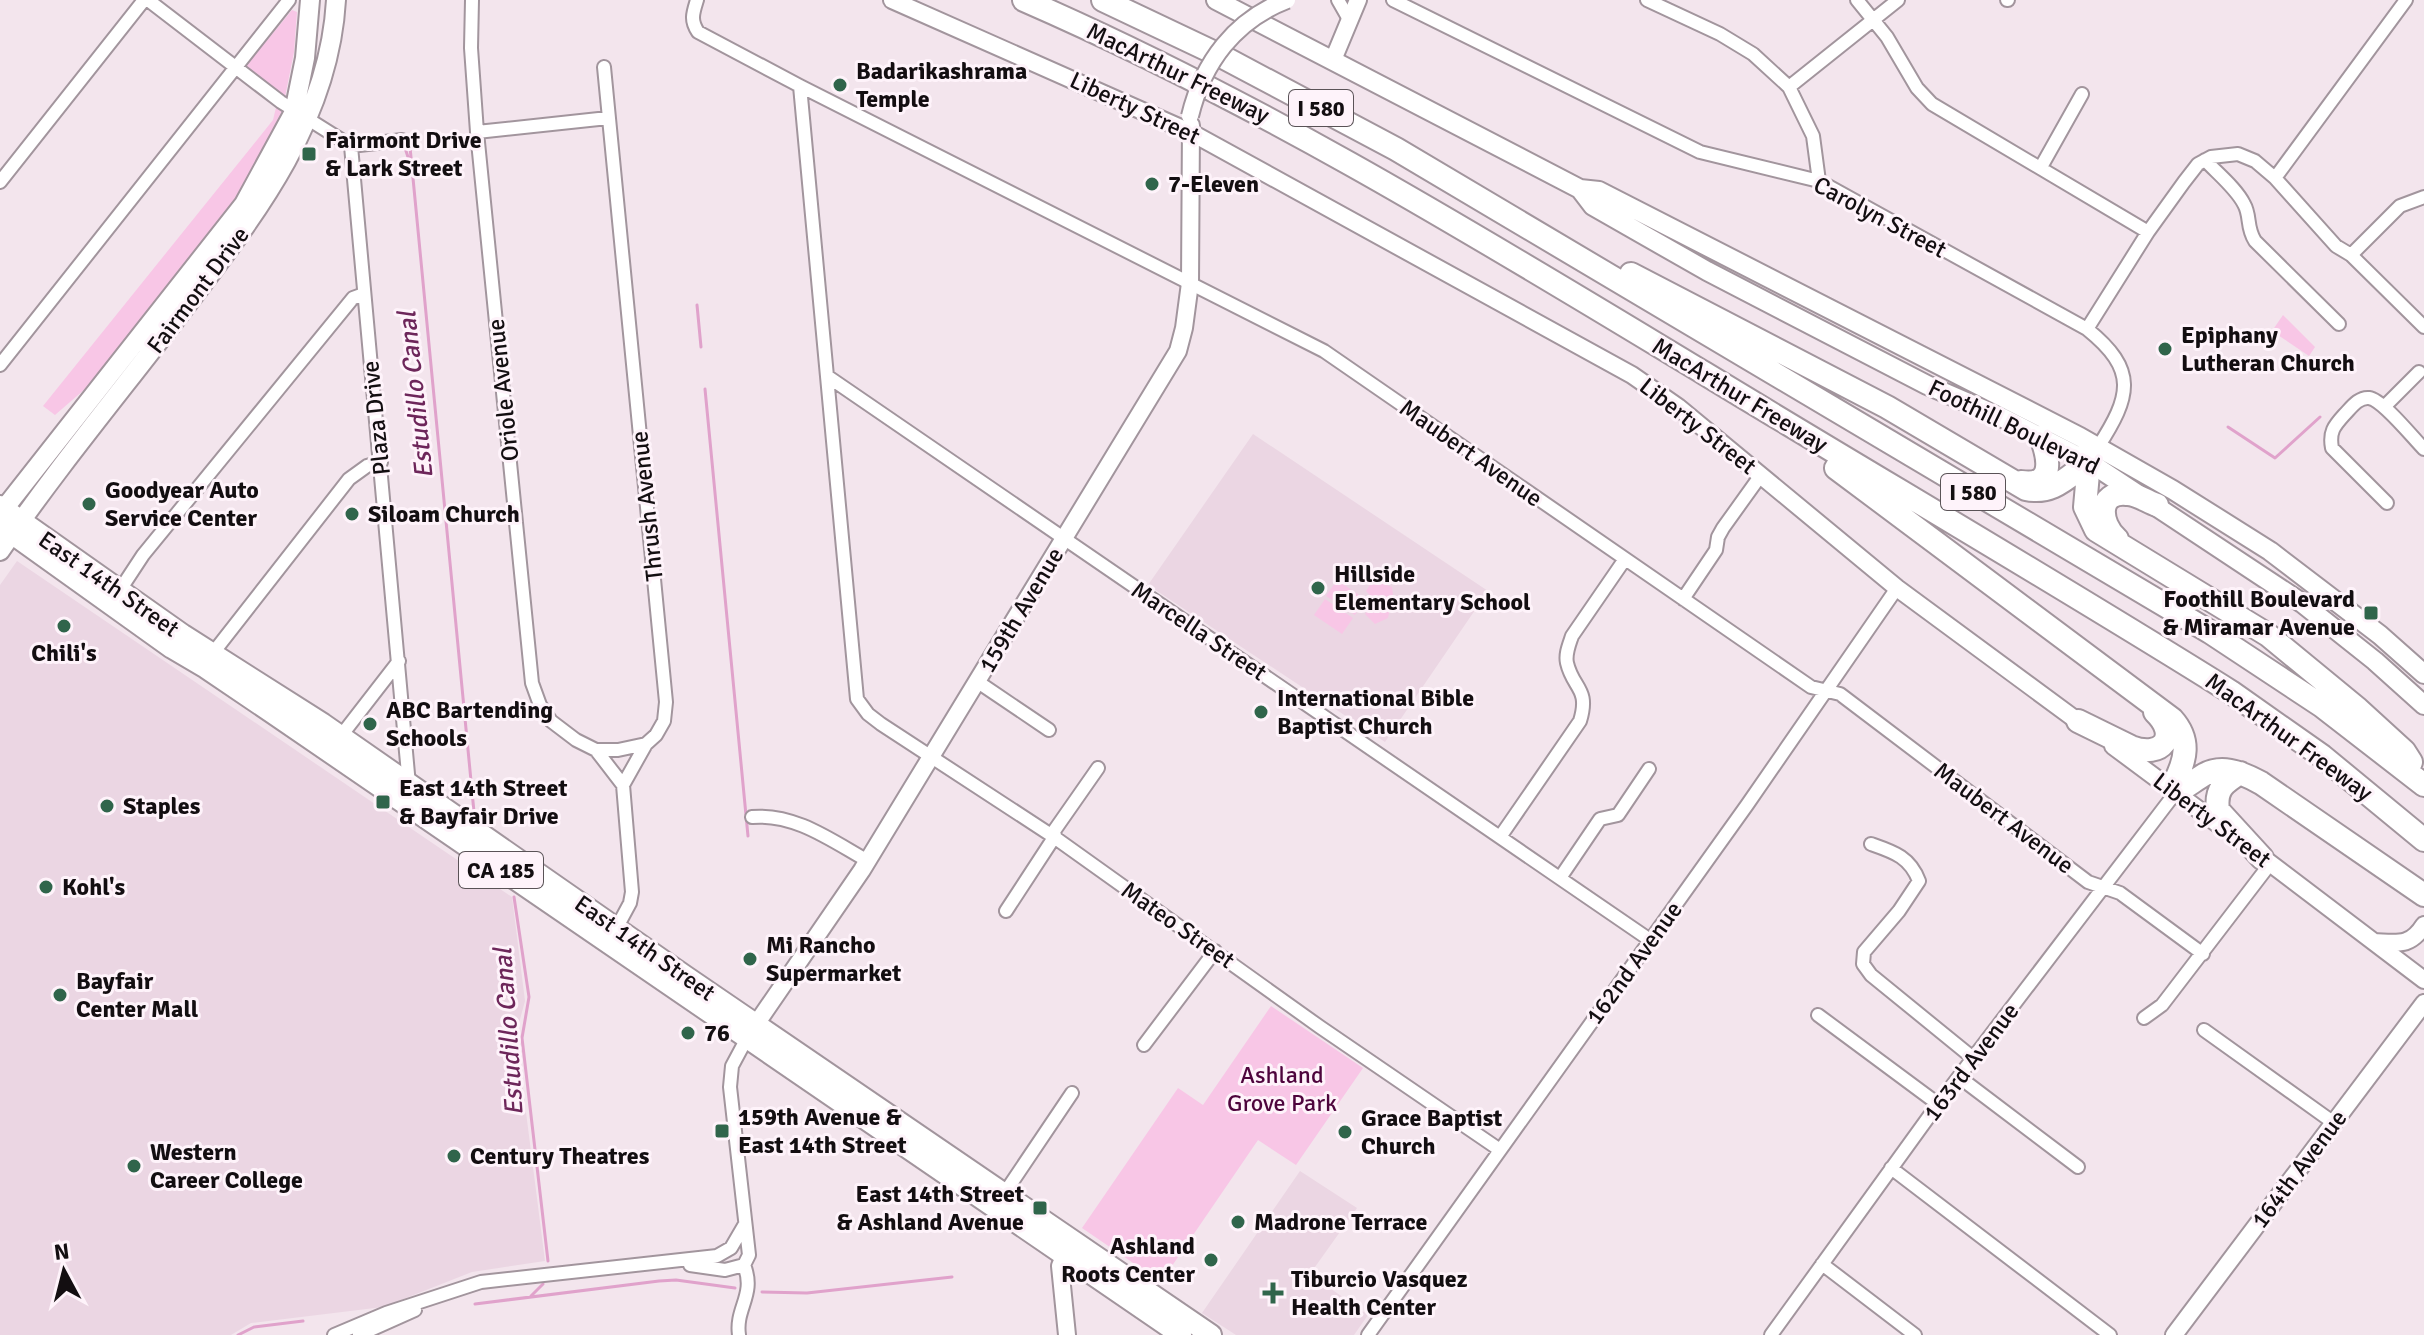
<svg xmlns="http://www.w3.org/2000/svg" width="2424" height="1335" font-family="Signika,sans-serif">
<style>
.built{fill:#ebd6e3}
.green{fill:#f8c6e6}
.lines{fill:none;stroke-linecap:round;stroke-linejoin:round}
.stream{stroke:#e0a2cb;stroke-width:3}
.minor-casing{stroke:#a2959d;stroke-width:16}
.tertiary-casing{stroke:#a2959d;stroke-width:20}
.secondary-casing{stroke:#a2959d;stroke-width:22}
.primary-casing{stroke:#a2959d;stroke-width:24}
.motorway-casing{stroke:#a2959d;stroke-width:26}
.minor{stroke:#fff;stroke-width:12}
.tertiary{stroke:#fff;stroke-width:16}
.secondary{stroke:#fff;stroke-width:18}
.primary{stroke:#fff;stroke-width:20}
.motorway{stroke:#fff;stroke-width:22}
.tertiary-bridge-casing{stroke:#a2959d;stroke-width:20;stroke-linecap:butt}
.tertiary-bridge{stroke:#fff;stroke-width:16}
.poi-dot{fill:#30654b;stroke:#fef3fa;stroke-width:3}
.labels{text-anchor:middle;stroke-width:6;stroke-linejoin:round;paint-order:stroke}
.shield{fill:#fef3fa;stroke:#5a5357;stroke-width:2}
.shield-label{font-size:22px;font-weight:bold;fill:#130e11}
.poi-label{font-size:24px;font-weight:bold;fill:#130e11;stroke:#fef3fa;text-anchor:start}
.street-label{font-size:24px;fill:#130e11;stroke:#fef3fa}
.park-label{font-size:24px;fill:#4e043d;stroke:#fef3fa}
.water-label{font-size:26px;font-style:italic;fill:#6d265a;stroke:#fef3fa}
</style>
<rect width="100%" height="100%" fill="#f3e5ed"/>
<!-- built -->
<path class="built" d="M1253,434L1488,591L1385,742L1148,585Z
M17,561L512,897L525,1001L516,1034L545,1261L472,1272L383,1307L251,1323L231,1335H0V585Z
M1300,1171L1357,1208L1310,1274L1368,1315L1354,1335H1236L1202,1313Z"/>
<!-- green -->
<path class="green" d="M292,10L297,12L294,52L283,107L277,125L238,200L85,389L55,415L43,406L273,120L279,95L245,67Z
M2283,315L2315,347L2309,356L2272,331Z
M1337,580L1365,599L1355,615L1326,596Z
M1373,580L1392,587L1393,595L1388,602L1391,604L1388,618L1375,624L1365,614L1375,601L1366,591Z
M1325,599L1353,618L1342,634L1314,615Z
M1271,1006L1363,1068L1296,1165L1258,1140L1161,1282L1082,1228L1178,1088L1203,1105Z"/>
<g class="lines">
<!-- stream -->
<path class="stream" d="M410,147L474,812
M405,148L410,163
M697,305L701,347
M705,389L748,836
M2228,427L2275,458L2320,417
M514,897L529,997L522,1038L548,1261
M762,1292L807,1293L952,1277
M531,1296L543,1284
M475,1304L659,1281L676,1280L735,1288
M238,1335L254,1327L303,1321"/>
<defs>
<path id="minor" d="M148,0L281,102L351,146L402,140
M472,0L471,48L477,132L532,683L540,705L551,721L576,740L596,750L623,785
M697,0C693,13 690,20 698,32L800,86L1324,351L1811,687L1840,694L2088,882L2120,893L2203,954
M1338,0L1350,21
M1393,0L1700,152L1819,181L2087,329C2138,370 2131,396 2098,447
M1647,0L1720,34L1753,54L1789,87L1813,136L1819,181
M1857,0L1887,37L1917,88L1932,104L2148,232
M2007,0H2008
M604,67L666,702L664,721L656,735L646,744L623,785L632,892L630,903L616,929
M800,86L857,699L868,714L881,724L1054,837L1320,1027L1500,1150
M1789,87L1898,0
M477,132L608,118
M351,146L409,785
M2205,160C2217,173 2236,188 2244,204C2251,216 2246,227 2255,241L2339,324
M2041,167L2082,94
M2275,178L2406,0
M0,182L144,0
M2351,255L2400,206L2424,197
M2087,329L2148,232L2184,182L2198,164L2211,157L2238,154L2255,161L2275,178L2336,246L2351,255L2424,327
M0,365L289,0
M827,376L1650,940
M2384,407L2419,372
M2387,503L2332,448C2329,432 2334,426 2344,415C2351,408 2358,397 2369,398C2383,400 2413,438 2424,449
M120,590L143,555L353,298L364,294
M1683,599L1716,550L1718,537L1723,528L1761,475
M213,653L349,479L367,466L381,462
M978,682L1049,730
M337,741L399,661
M596,750H618L646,744
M752,817C795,813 832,841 868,861
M1500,837L1580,721C1590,688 1573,689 1567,663C1565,654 1569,645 1572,636L1625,559
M1871,844C1894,852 1910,857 1919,881L1899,911L1864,952L1863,964L1871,975L1973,1058
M1560,878L1600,819L1618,815L1649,769
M1006,911L1055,836L1054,831L1098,768
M1818,1015L1938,1104
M2144,1018L2162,1005L2270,864
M2204,1030L2334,1123
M747,1038L732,1066L730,1087L749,1255
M1144,1045L1215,951
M1959,1077L2078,1167
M1891,1168L2110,1335
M1004,1194L1072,1093
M1822,1264L1915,1335
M690,1265L725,1270L744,1265L749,1255
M334,1335L386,1313L481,1282L717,1256L731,1248L745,1224
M359,1335L415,1310
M739,1335C735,1308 756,1295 744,1265
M1368,1335L1747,805L1897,588
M1771,1335L1938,1104L2176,792"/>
<path id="tertiary" d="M892,0L1192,133L1632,375L1678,407L1897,588L2087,728
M1333,60L1358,0
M2113,746L2226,830
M2254,851L2424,980
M2374,942C2398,943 2410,947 2424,925
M750,1033L862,870L1178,351L1184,328L1190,283L1191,125
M1067,1335L1060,1266L1069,1245
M2174,1335L2424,1003"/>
<path id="secondary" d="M1216,0L1580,189L1599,191L2080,437L2173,490L2270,551L2380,635L2424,674
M1580,189L1593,206L1707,271L1927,385L2003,418L2089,462L2302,603L2375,661L2424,705
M0,514L244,204L294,112L305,58L310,0
M0,551C55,471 117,396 176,319C249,223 329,126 336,0"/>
<path id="primary" d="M0,506L183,635L323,724L685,976L1211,1335
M0,525L172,648L206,668L274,714L1181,1335"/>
<path id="motorway" d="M1024,0C1263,104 1482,239 1704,373C1880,480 2057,583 2231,692L2322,756L2424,840
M1103,0L1221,56L1396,149L2210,632L2322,706L2424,785
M1631,274L1887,407L2026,489C2054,495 2068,476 2089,462
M2089,462L2085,507L2096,530L2268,635L2358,709L2404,751L2411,762
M1836,468L2172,719C2191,740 2186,760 2174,783L2176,792C2185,788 2191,783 2199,778C2219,763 2241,772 2261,783L2424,895
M2021,482C2055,487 2049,458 2041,437
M2117,539C2099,523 2097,491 2127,494C2137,494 2148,502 2157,505
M2078,721L2131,747C2162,759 2180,736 2155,712
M2240,773C2224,783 2215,789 2218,810L2262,858"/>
</defs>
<!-- minor casing -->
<use href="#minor" class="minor-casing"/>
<!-- tertiary casing -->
<use href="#tertiary" class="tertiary-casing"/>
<!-- secondary casing -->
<use href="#secondary" class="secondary-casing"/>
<!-- primary casing -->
<use href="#primary" class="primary-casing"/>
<!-- motorway casing -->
<use href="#motorway" class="motorway-casing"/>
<!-- minor -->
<use href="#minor" class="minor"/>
<!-- tertiary -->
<use href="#tertiary" class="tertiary"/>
<!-- secondary -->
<use href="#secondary" class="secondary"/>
<!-- primary -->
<use href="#primary" class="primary"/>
<!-- motorway -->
<use href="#motorway" class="motorway"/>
<defs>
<path id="tertiary-bridge" d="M1190,116C1203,62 1235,20 1287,0"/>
</defs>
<!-- tertiary-bridge casing -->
<use href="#tertiary-bridge" class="tertiary-bridge-casing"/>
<!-- tertiary-bridge -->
<use href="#tertiary-bridge" class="tertiary-bridge"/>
</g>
<!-- markers -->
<g class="poi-dot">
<circle cx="840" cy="85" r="8"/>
<rect x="301" y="146" width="16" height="16" rx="4"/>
<circle cx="1152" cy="184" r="8"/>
<circle cx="2165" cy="349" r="8"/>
<circle cx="89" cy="504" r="8"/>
<circle cx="352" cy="514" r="8"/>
<circle cx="1318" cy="588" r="8"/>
<rect x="2363" y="605" width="16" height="16" rx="4"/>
<circle cx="64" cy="626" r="8"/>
<circle cx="1261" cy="712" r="8"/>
<circle cx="370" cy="724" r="8"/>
<rect x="375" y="794" width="16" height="16" rx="4"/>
<circle cx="107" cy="806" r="8"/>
<circle cx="46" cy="887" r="8"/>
<circle cx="750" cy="959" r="8"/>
<circle cx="60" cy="995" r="8"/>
<circle cx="688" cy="1033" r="8"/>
<rect x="714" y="1123" width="16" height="16" rx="4"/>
<circle cx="1345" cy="1132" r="8"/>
<circle cx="454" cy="1156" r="8"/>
<circle cx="134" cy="1166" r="8"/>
<rect x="1032" y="1200" width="16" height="16" rx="4"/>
<circle cx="1238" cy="1222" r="8"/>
<circle cx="1211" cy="1260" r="8"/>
<path d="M1269 1281h8v8h8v8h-8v8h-8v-8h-8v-8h8z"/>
</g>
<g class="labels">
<!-- shield labels -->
<g class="shield">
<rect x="1289" y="90" width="64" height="36" rx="6"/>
<rect x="1941" y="474" width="64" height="36" rx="6"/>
<rect x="459" y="852" width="84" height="36" rx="6"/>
</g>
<g class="shield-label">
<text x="1321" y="116">I 580</text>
<text x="1973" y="500">I 580</text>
<text x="501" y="878">CA 185</text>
</g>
<!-- poi labels -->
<g class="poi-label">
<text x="856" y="79">Badarikashrama<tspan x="856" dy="28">Temple</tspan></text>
<text x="325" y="148">Fairmont Drive<tspan x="325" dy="28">&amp; Lark Street</tspan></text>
<text x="1168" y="192">7-Eleven</text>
<text x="2181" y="343">Epiphany<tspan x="2181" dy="28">Lutheran Church</tspan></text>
<text x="105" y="498">Goodyear Auto<tspan x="105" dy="28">Service Center</tspan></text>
<text x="368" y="522">Siloam Church</text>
<text x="1334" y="582">Hillside<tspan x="1334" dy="28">Elementary School</tspan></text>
<text x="2355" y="607" text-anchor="end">Foothill Boulevard<tspan x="2355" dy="28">&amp; Miramar Avenue</tspan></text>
<text x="64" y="661" text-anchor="middle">Chili's</text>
<text x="1277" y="706">International Bible<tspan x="1277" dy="28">Baptist Church</tspan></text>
<text x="386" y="718">ABC Bartending<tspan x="386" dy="28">Schools</tspan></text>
<text x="399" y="796">East 14th Street<tspan x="399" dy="28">&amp; Bayfair Drive</tspan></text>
<text x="123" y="814">Staples</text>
<text x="62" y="895">Kohl's</text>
<text x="766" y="953">Mi Rancho<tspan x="766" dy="28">Supermarket</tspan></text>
<text x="76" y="989">Bayfair<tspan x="76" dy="28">Center Mall</tspan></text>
<text x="704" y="1041">76</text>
<text x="738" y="1125">159th Avenue &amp;<tspan x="738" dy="28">East 14th Street</tspan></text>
<text x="1361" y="1126">Grace Baptist<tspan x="1361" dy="28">Church</tspan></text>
<text x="150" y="1160">Western<tspan x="150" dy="28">Career College</tspan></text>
<text x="470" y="1164">Century Theatres</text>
<text x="1024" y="1202" text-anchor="end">East 14th Street<tspan x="1024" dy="28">&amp; Ashland Avenue</tspan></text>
<text x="1254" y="1230">Madrone Terrace</text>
<text x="1195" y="1254" text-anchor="end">Ashland<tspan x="1195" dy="28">Roots Center</tspan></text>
<text x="1291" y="1287">Tiburcio Vasquez<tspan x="1291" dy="28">Health Center</tspan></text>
</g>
<!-- street labels -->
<g class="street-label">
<text transform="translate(1178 73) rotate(26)" y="8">MacArthur Freeway</text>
<text transform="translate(1135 108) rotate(25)" y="8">Liberty Street</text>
<text transform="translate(1880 217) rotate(28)" y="8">Carolyn Street</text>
<text transform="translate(198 290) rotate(-53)" y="8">Fairmont Drive</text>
<text transform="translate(503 390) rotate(-96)" y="8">Oriole Avenue</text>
<text transform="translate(1740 395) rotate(31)" y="8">MacArthur Freeway</text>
<text transform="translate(376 418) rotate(-96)" y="8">Plaza Drive</text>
<text transform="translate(1698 426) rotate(38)" y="8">Liberty Street</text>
<text transform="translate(2014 427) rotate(26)" y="8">Foothill Boulevard</text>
<text transform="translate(1471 453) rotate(35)" y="8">Maubert Avenue</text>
<text transform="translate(647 506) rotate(-96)" y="8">Thrush Avenue</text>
<text transform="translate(109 584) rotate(35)" y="8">East 14th Street</text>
<text transform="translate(1021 610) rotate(-59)" y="8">159th Avenue</text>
<text transform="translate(1199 631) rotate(34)" y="8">Marcella Street</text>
<text transform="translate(2289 737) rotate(36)" y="8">MacArthur Freeway</text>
<text transform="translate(2004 818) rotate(37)" y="8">Maubert Avenue</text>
<text transform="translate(2212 820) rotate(37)" y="8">Liberty Street</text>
<text transform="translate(1178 925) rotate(35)" y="8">Mateo Street</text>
<text transform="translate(645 948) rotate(35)" y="8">East 14th Street</text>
<text transform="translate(1634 963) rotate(-54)" y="8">162nd Avenue</text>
<text transform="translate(1971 1062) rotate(-53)" y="8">163rd Avenue</text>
<text transform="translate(2299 1169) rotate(-53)" y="8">164th Avenue</text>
</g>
<!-- park labels -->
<g class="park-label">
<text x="1282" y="1083">Ashland<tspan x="1282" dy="28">Grove Park</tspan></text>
</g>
<!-- water labels -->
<g class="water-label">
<text transform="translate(415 395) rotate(-96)" y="9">Estudillo Canal</text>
<text transform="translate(508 1032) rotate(-94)" y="9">Estudillo Canal</text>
</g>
</g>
<!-- north arrow -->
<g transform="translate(64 1271) rotate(353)" stroke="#fef3fa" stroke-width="6" paint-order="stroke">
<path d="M0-6L14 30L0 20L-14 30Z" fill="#130e11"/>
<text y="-12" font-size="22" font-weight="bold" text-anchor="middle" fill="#130e11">N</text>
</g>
</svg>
